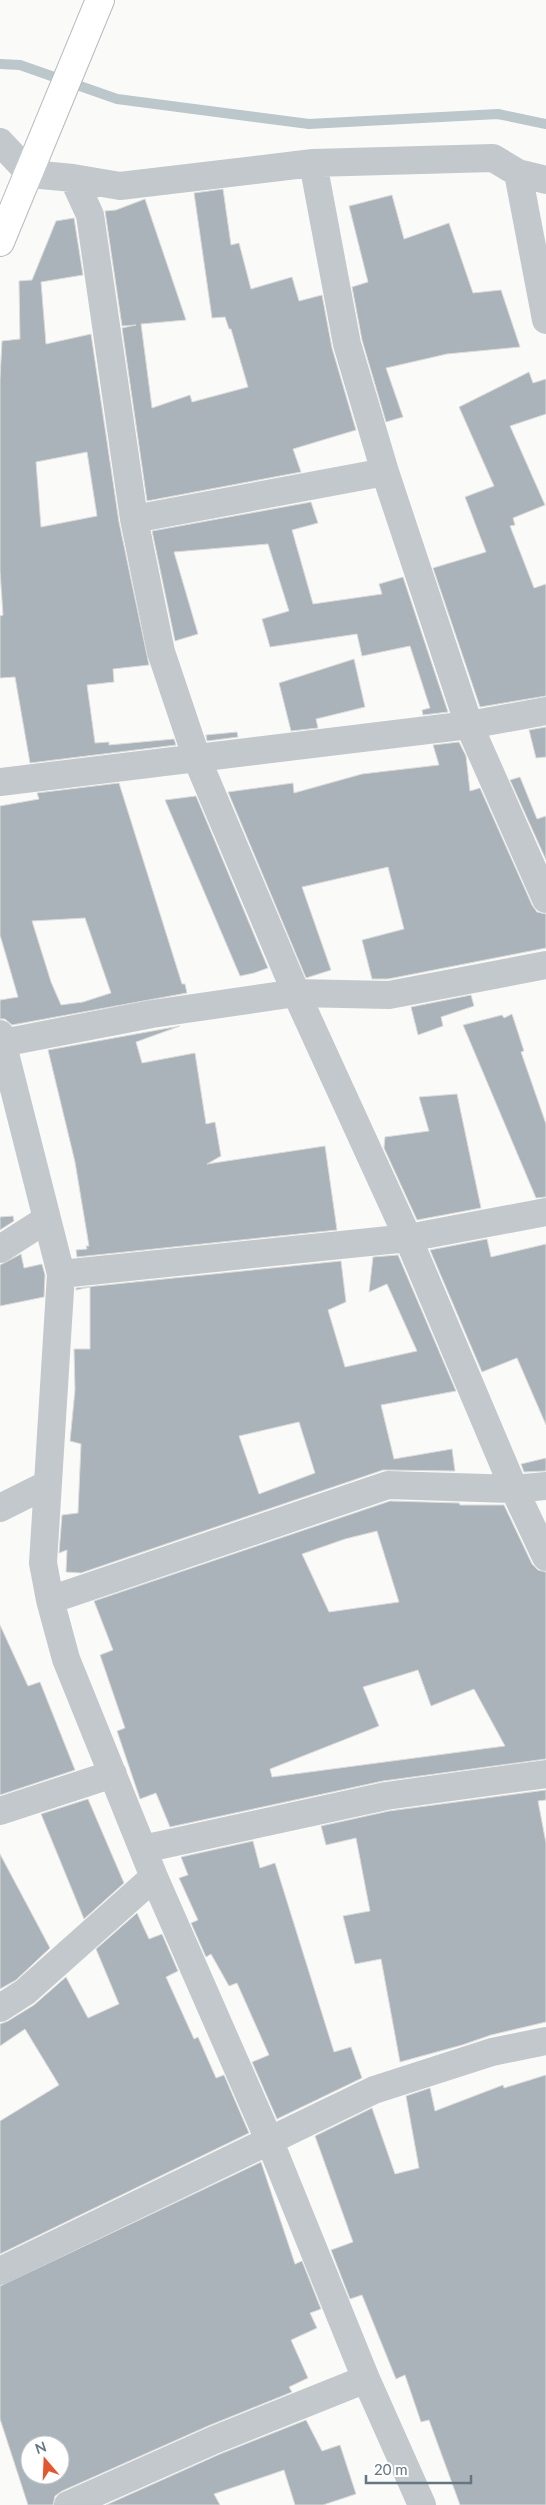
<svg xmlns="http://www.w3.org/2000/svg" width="546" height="2505" font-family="Lato,sans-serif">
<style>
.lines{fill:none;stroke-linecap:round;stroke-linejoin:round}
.stream{stroke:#bbc7cb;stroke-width:10}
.building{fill:#aab3b9;stroke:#dcdcda;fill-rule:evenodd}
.major-casing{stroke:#b5babe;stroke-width:30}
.minor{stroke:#c3c8cc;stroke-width:28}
.major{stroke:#fff;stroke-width:28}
</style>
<rect width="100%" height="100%" fill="#fafaf8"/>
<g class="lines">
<!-- stream -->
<path class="stream" d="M0,64L20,65L117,99L309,124L498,114L546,124"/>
</g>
<!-- building -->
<path class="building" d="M223,189L231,245L239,243L251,289L292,277L299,301L322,295L332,348L356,430L293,449L301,472L147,501L122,328L136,325L122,326L105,211L116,210L145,199L186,320L141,324L152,408L190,395L192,402L248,387L231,329H229L225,317L212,318L194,193Z
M392,195L404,239L449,223L473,293L501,290L520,347L447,354L386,368L403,417L386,422L362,340L352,287L368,282L349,206Z
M74,218L83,275L41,282L46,344L91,334L119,522L149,665L113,669L114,682L87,685L95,743L109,742V745L174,739L176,745L30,763L15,677L0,678V616L3,615L0,571V379L2,341L20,339L19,281L32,280L56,221ZM87,452L97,516L41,527L36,462Z
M529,372L533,383L546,379V414L510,426L545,505L513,518L515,525L510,526L534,588L546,584V696L480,707L433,568L486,552L465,497L494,486L459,407Z
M311,502L318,523L292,530L313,604L382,594L379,584L403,577L448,712L423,715L422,710L430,708L410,646L362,656L357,634L270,647L262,619L289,611L268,544L174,552L198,634L175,641L152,531Z
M354,659L365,707L316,719L318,728L291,731L279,683Z
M546,727V757L536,758L529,730Z
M237,732L238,737L207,741L206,735Z
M459,742L466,756L470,791L480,788L532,905L537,912L546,914V948L388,979H372L362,940L404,929L388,867L302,887L331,970L306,978L228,792L293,783L294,793L362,774L439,765L433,745Z
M520,777L537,819L546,816V860L510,780Z
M119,783L182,984H185L187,993L12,1025L5,1019H0V1000L18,997L0,935V806L39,799L37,793ZM85,918L111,993L83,1002L61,1005L51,982L32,921Z
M196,796L268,968L254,973L240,976L165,800Z
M471,995L474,1006L441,1017L443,1026L418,1035L411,1007Z
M512,1014L524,1051L521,1052L546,1124V1197L536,1198L463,1025L502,1015L504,1018Z
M180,1026L136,1042L142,1063L195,1053L206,1124L215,1122L221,1156L207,1164L325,1146L337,1230L77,1257L76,1250L87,1249L86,1246H89L75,1162L48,1050Z
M457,1094L481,1208L417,1220L384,1148L385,1137L429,1131L419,1097Z
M13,1216L14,1221L0,1230V1217Z
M487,1239L491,1257L546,1244V1425L517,1358L482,1372L430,1250Z
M21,1254L24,1268L42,1264L45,1275L44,1297L0,1306V1265Z
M398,1255L456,1391L381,1405L394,1459L452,1449L455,1471L383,1470L81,1573L66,1572L67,1550L59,1553L62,1515L78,1513L81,1444L70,1441L75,1390L74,1349H90V1287L76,1290V1288L341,1261L346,1302L328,1310L345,1367L417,1351L387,1284L369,1292L373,1257ZM299,1422L315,1473L259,1494L239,1436Z
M546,1458V1471L524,1472L521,1464Z
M390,1501L459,1503L460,1505H504L532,1564L538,1570L546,1572V1759L383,1781L170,1827L156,1793L140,1799L117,1731L125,1728L100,1655L113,1650L94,1601ZM377,1531L399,1602L329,1612L302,1554L345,1539ZM418,1670L431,1706L474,1689L505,1746L272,1777L270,1769L379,1726L363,1687Z
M0,1625L28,1686L40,1682L75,1770L0,1795Z
M546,1790V1800L538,1801L546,1843V2022L491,2035L462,2045L400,2062L381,1959L355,1964L343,1916L370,1911L356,1838L326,1845L321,1826L389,1811Z
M88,1799L124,1883L84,1919L41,1814Z
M253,1841L260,1868L275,1863L334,2052L351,2047L362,2078L277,2119L252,2062L269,2055L237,1983L229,1986L211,1954L206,1957L191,1923L198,1920L179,1878L188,1875L181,1857Z
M0,1854L50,1948L16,1980L0,1989Z
M137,1913L149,1939L162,1934L178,1971L166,1977L194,2039L198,2037L216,2078L224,2075L249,2133L0,2254V2121L59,2085L25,2029L0,2046V2024L8,2021L34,2005L66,1977L88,2018L119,2004L96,1949Z
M546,2075V2505H460L429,2420L421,2422L405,2375L396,2379L362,2295L350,2299L331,2250L353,2242L315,2136L372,2108L395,2174L419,2168L406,2096L430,2088L435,2111L503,2085L504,2088Z
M261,2162L295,2264L302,2261L321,2309L310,2313L317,2328L291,2340L308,2378L289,2387L292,2392L208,2426L62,2491L55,2496L53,2505H28L0,2419V2286ZM30,2445H60V2475H30Z
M306,2420L322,2451L340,2445L356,2494L323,2505H295L284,2470L214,2494L220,2505H106L220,2454Z"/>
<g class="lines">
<defs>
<path id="major" d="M0,242L100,0"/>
</defs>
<!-- major casing -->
<use href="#major" class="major-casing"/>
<!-- minor -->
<path class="minor" d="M0,142L30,174L73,178L90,215L134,519L161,652L197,759L296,993L408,1238L514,1489L546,1557
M313,163L493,158L518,173L546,180
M518,173L546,320
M73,178L120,186L313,163L347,344L385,472L469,725L546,899
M134,519L385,472
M0,782L469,725L546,711
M0,1034L61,1274L43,1563L50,1600L66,1659L154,1877L270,2142L366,2379L422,2505
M2,1043L152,1014L296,993L389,995L546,965
M0,1249L47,1219
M61,1274L408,1238L546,1212
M0,1508L46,1485
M50,1600L388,1485L514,1489L546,1486
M0,1811L113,1774
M143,1849L386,1796L546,1774
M0,2008L25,1992L154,1877
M0,2271L374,2090L492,2052L546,2041
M68,2505L214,2440L366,2379"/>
<!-- major -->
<use href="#major" class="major"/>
</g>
<!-- north arrow -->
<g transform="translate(45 2460) rotate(341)"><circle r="24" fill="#ffffff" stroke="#c1c8cd"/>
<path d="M0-4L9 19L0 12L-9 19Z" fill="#e4572e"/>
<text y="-8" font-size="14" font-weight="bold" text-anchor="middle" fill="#657683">N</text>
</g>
<!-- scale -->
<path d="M366 2475v8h105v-8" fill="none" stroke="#657683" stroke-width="2.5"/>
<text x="374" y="2475" font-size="15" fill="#657683" stroke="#ffffff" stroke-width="4" paint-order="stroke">20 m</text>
</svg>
